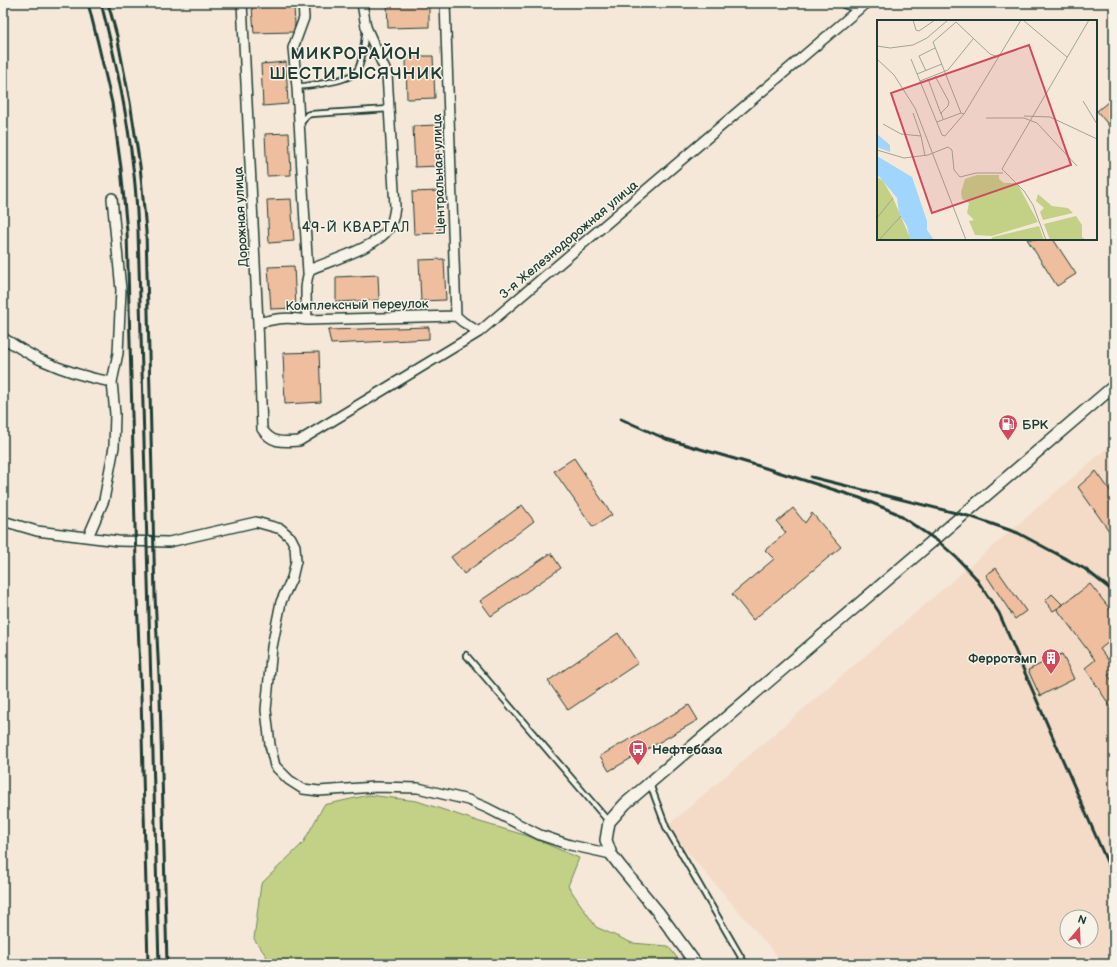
<svg xmlns="http://www.w3.org/2000/svg" width="1117" height="967" font-family="'Balsamiq Sans',sans-serif">
<style>
.built{fill:#f3dbc7;fill-rule:evenodd}
.green{fill:#c2d186;stroke:#70875d}
.building{fill:#eebe9e;stroke:#1f3d34}
.lines{fill:none;stroke-linecap:round;stroke-linejoin:round}
.service-casing{stroke:#1f3d34;stroke-width:8}
.minor-casing{stroke:#1f3d34;stroke-width:12}
.tertiary-casing{stroke:#1f3d34;stroke-width:14}
.service{stroke:#f7f3e8;stroke-width:4.5}
.minor{stroke:#f7f3e8;stroke-width:9}
.tertiary{stroke:#f7f3e8;stroke-width:11}
.rail{stroke:#1f3d34;stroke-width:3}
.labels{text-anchor:middle;stroke-width:3;stroke-linejoin:round;paint-order:stroke}
.street-label{font-size:13px;fill:#1f3d34;stroke:#f7f3e8}
.poi-label{font-size:13px;font-weight:bold;fill:#1f3d34;stroke:#f7f3e8;text-anchor:start}
.neighbourhood-label{font-size:14px;letter-spacing:1px;fill:#1f3d34;stroke:#f7f3e8}
.district-label{font-size:17px;font-weight:bold;letter-spacing:1px;fill:#1f3d34;stroke:#f7f3e8}
.inset-road{fill:none;stroke:#9fa497;stroke-width:1}
.view{fill:#d1495b;fill-opacity:0.15;stroke:#d1495b;stroke-width:2}
.inset-edge{fill:none;stroke:#1f3d34;stroke-width:2}
</style>
<rect width="100%" height="100%" fill="#f5e8d9"/>
<filter id="ink" filterUnits="userSpaceOnUse"><feTurbulence type="fractalNoise" baseFrequency=".025" numOctaves="2"/><feDisplacementMap in="SourceGraphic" scale="8" xChannelSelector="R" yChannelSelector="G"/><feConvolveMatrix kernelMatrix="1 2 1 2 8 2 1 2 1" color-interpolation-filters="sRGB"/></filter>
<g filter="url(#ink)">
<!-- built -->
<path class="built" d="M1114,442V964H784L666,827ZM1067,917H1091V941H1067Z"/>
<!-- green -->
<path class="green" d="M369,795L417,801L480,822L528,836L579,858L568,886L596,927L632,943L668,946L682,964H272L254,939L261,884L303,843L324,805Z"/>
<!-- building -->
<path class="building" d="M387,3H429V27L388,28Z
M294,6L295,25L293,32L254,33L252,7Z
M406,56H433L435,98L407,99Z
M286,62L288,104L263,106L261,64Z
M1114,97V132L1097,111Z
M437,125L439,166L415,167L413,126Z
M289,133L291,175L267,176L265,134Z
M439,191L440,233L414,234L412,192Z
M291,199L294,241L269,243L267,200Z
M1027,239H1053L1076,274L1057,286Z
M444,259L446,300L421,301L419,260Z
M294,266L296,308L271,309L268,267Z
M378,275L379,300L336,302V277Z
M429,327V339L331,344L328,330Z
M319,352L321,402L285,404L283,353Z
M574,458L612,515L593,527L554,471Z
M1096,471L1114,496V538L1078,487Z
M522,505L534,521L464,574L451,557Z
M793,508L805,523L812,513L841,547L753,620L732,594L774,559L765,550L786,533L777,522Z
M551,553L561,568L491,616L480,601Z
M996,568L1026,611L1015,619L986,575Z
M1090,584L1114,614V638L1100,649L1114,668V672L1108,675L1114,683V712L1085,668L1095,660L1057,609Z
M1052,594L1063,605L1053,611L1045,601Z
M618,633L638,663L568,710L548,681Z
M1062,654L1074,679L1040,696L1028,670Z
M689,705L698,720L609,771L600,756Z"/>
<g class="lines">
<defs>
<path id="service" d="M297,87C311,85 352,82 358,69C363,60 364,40 366,29
M301,123L307,115L311,114L389,109
M466,655L609,822
M650,784L666,827L745,964"/>
<path id="minor" d="M242,3L258,323L262,429C272,444 283,442 299,441L479,332L866,3
M303,3L304,18L293,48L297,87L308,273
M445,3L456,316L463,322L479,332
M844,3L859,8
M112,198L121,290L118,353L112,382
M307,320C307,305 303,281 311,269C332,260 378,247 389,228C393,222 394,214 395,207L387,74L366,27L362,3
M258,323C277,318 288,317 307,320L456,316
M3,338C15,345 28,354 41,360C63,370 88,378 112,382L115,414L114,447L104,500L88,537
M3,521L37,531L118,541L169,542L256,522L281,529L291,538L295,546L296,561L292,578L281,602L272,647L266,710L270,745L275,766L289,780L303,789L319,791L375,787L418,788L468,800L487,808L540,835L570,845L611,854"/>
<path id="tertiary" d="M696,964L658,912L620,866L611,854L606,840L609,822L625,804L1114,386"/>
</defs>
<!-- service casing -->
<use href="#service" class="service-casing"/>
<!-- minor casing -->
<use href="#minor" class="minor-casing"/>
<!-- tertiary casing -->
<use href="#tertiary" class="tertiary-casing"/>
<!-- service -->
<use href="#service" class="service"/>
<!-- minor -->
<use href="#minor" class="minor"/>
<!-- tertiary -->
<use href="#tertiary" class="tertiary"/>
<!-- rail -->
<path class="rail" d="M88,3L98,43L112,103L121,168L127,232L137,598L141,696L148,964
M101,3C115,57 127,112 133,167C136,188 137,210 138,231L159,964
M108,3L117,36L130,102L140,166L146,231L155,596L160,697L167,964
M621,419L666,439L759,466L860,498L896,513L939,542L957,558L975,577L999,613L1114,878
M811,477L972,517L1018,533L1085,569L1114,592"/>
</g>
</g>
<!-- icons -->
<defs>
<symbol id="fuel-pin" viewBox="-11 -11 22 30"><path d="M0 17L-7.5 6A9.5 9.5 0 1 1 7.5 6Z" fill="#d1495b" stroke="#f7f3e8"/><path d="M-5.5-6h7V0h2V4h1.3V-2.5L3-4.5l.8-.8L6-3V5H2.5V1h-1V6h-7ZM-4.2-4.7v3.2H.2V-4.7Z" fill="#fff"/></symbol>
<symbol id="building-pin" viewBox="-11 -11 22 30"><path d="M0 17L-7.5 6A9.5 9.5 0 1 1 7.5 6Z" fill="#d1495b" stroke="#f7f3e8"/><path d="M-4-6H4V6H1V3H-1V6H-4ZM-2.5-4.3h1.7v1.8h-1.7ZM.8-4.3h1.7v1.8H.8ZM-2.5-1h1.7V.8h-1.7ZM.8-1h1.7V.8H.8Z" fill="#fff"/></symbol>
<symbol id="bus-pin" viewBox="-11 -11 22 30"><path d="M0 17L-7.5 6A9.5 9.5 0 1 1 7.5 6Z" fill="#d1495b" stroke="#f7f3e8"/><path d="M-5-6H5V4H4V6H2V4H-2V6H-4V4H-5ZM-3.5-4V0h7V-4ZM-3.5 1.2v1.5H-2V1.2ZM2 1.2v1.5H3.5V1.2Z" fill="#fff"/></symbol>
</defs>
<g fill-rule="evenodd">
<use href="#fuel-pin" x="997" y="413" width="22" height="30"/>
<use href="#building-pin" x="1040" y="647" width="22" height="30"/>
<use href="#bus-pin" x="627" y="738" width="22" height="30"/>
</g>
<g class="labels">
<!-- street labels -->
<g class="street-label">
<text transform="translate(438 174) rotate(-92)" y="5">Центральная улица</text>
<text transform="translate(240 217) rotate(-93)" y="5">Дорожная улица</text>
<text transform="translate(568 239) rotate(-40)" y="5">3-я Железнодорожная улица</text>
<text transform="translate(357 304) rotate(-1)" y="5">Комплексный переулок</text>
</g>
<!-- poi labels -->
<g class="poi-label">
<text x="1022" y="429">БРК</text>
<text x="1037" y="663" text-anchor="end">Ферротэмп</text>
<text x="652" y="754">Нефтебаза</text>
</g>
<!-- neighbourhood labels -->
<g class="neighbourhood-label">
<text x="356" y="232">49-Й КВАРТАЛ</text>
</g>
<!-- district labels -->
<g class="district-label">
<text x="356" y="59">МИКРОРАЙОН<tspan x="356" dy="20">ШЕСТИТЫСЯЧНИК</tspan></text>
</g>
</g>
<!-- overview -->
<g transform="translate(877 20)">
<rect width="220" height="220" fill="#f5e8d9"/>
<path d="M100,155H122V159L127,163H140L161,202L115,216L98,215L92,201L97,200L90,193L92,183L85,179L84,172L88,159ZM0,157L6,161L16,178L34,220H0ZM161,174L175,186L191,188L196,193L166,200L163,192L167,188L159,181ZM199,196L205,205V217L209,220H173L167,204ZM162,206L167,220H113L116,217Z" fill="#c2d186"/>
<path d="M0,114L13,125V132L0,127ZM0,136L35,157L50,201V210L57,220H33L30,206L22,193L20,178L0,154Z" fill="#a0d5fe"/>
<path class="inset-road" d="M36,0L39,10L42,11L58,0M146,0L190,37M0,26L13,28L36,25L50,18L71,0M0,39L17,55L38,88L89,220M34,39L65,115L68,116L87,94L144,0M49,51L42,36L58,28M40,54L65,44M58,56L72,82L71,86L64,93L66,99M51,59L64,94M43,61L71,50L96,19M206,81L220,104M36,93L44,116M87,94L84,93L56,22L79,2L113,34L121,37M147,96L173,97L220,119M109,98H147L160,103L200,146M60,102L84,93M6,104L24,114L44,116L48,136M0,130L27,138L51,135L71,127L75,130L77,150L83,157L99,153H126M0,198L16,178M2,220L24,196M169,220L156,185L147,171L125,149L212,0"/>
<path class="view" d="M152,25L194,145L55,193L14,73Z"/>
<rect width="220" height="220" class="inset-edge"/>
</g>
<!-- margin -->
<rect width="1117" height="967" fill="none" stroke="#f7f3e8" stroke-width="16"/>
<rect x="8" y="8" width="1101" height="951" fill="none" stroke="#1f3d34" stroke-width="1.5" filter="url(#ink)"/>
<!-- north arrow -->
<g transform="translate(1079 929) rotate(19)"><circle r="19" fill="#f7f3e8" stroke="#a1aaa0"/>
<path d="M0-3L7 15L0 10L-7 15Z" fill="#d1495b"/>
<text y="-6" font-size="11" font-weight="bold" text-anchor="middle" fill="#1f3d34">N</text>
</g>
</svg>
